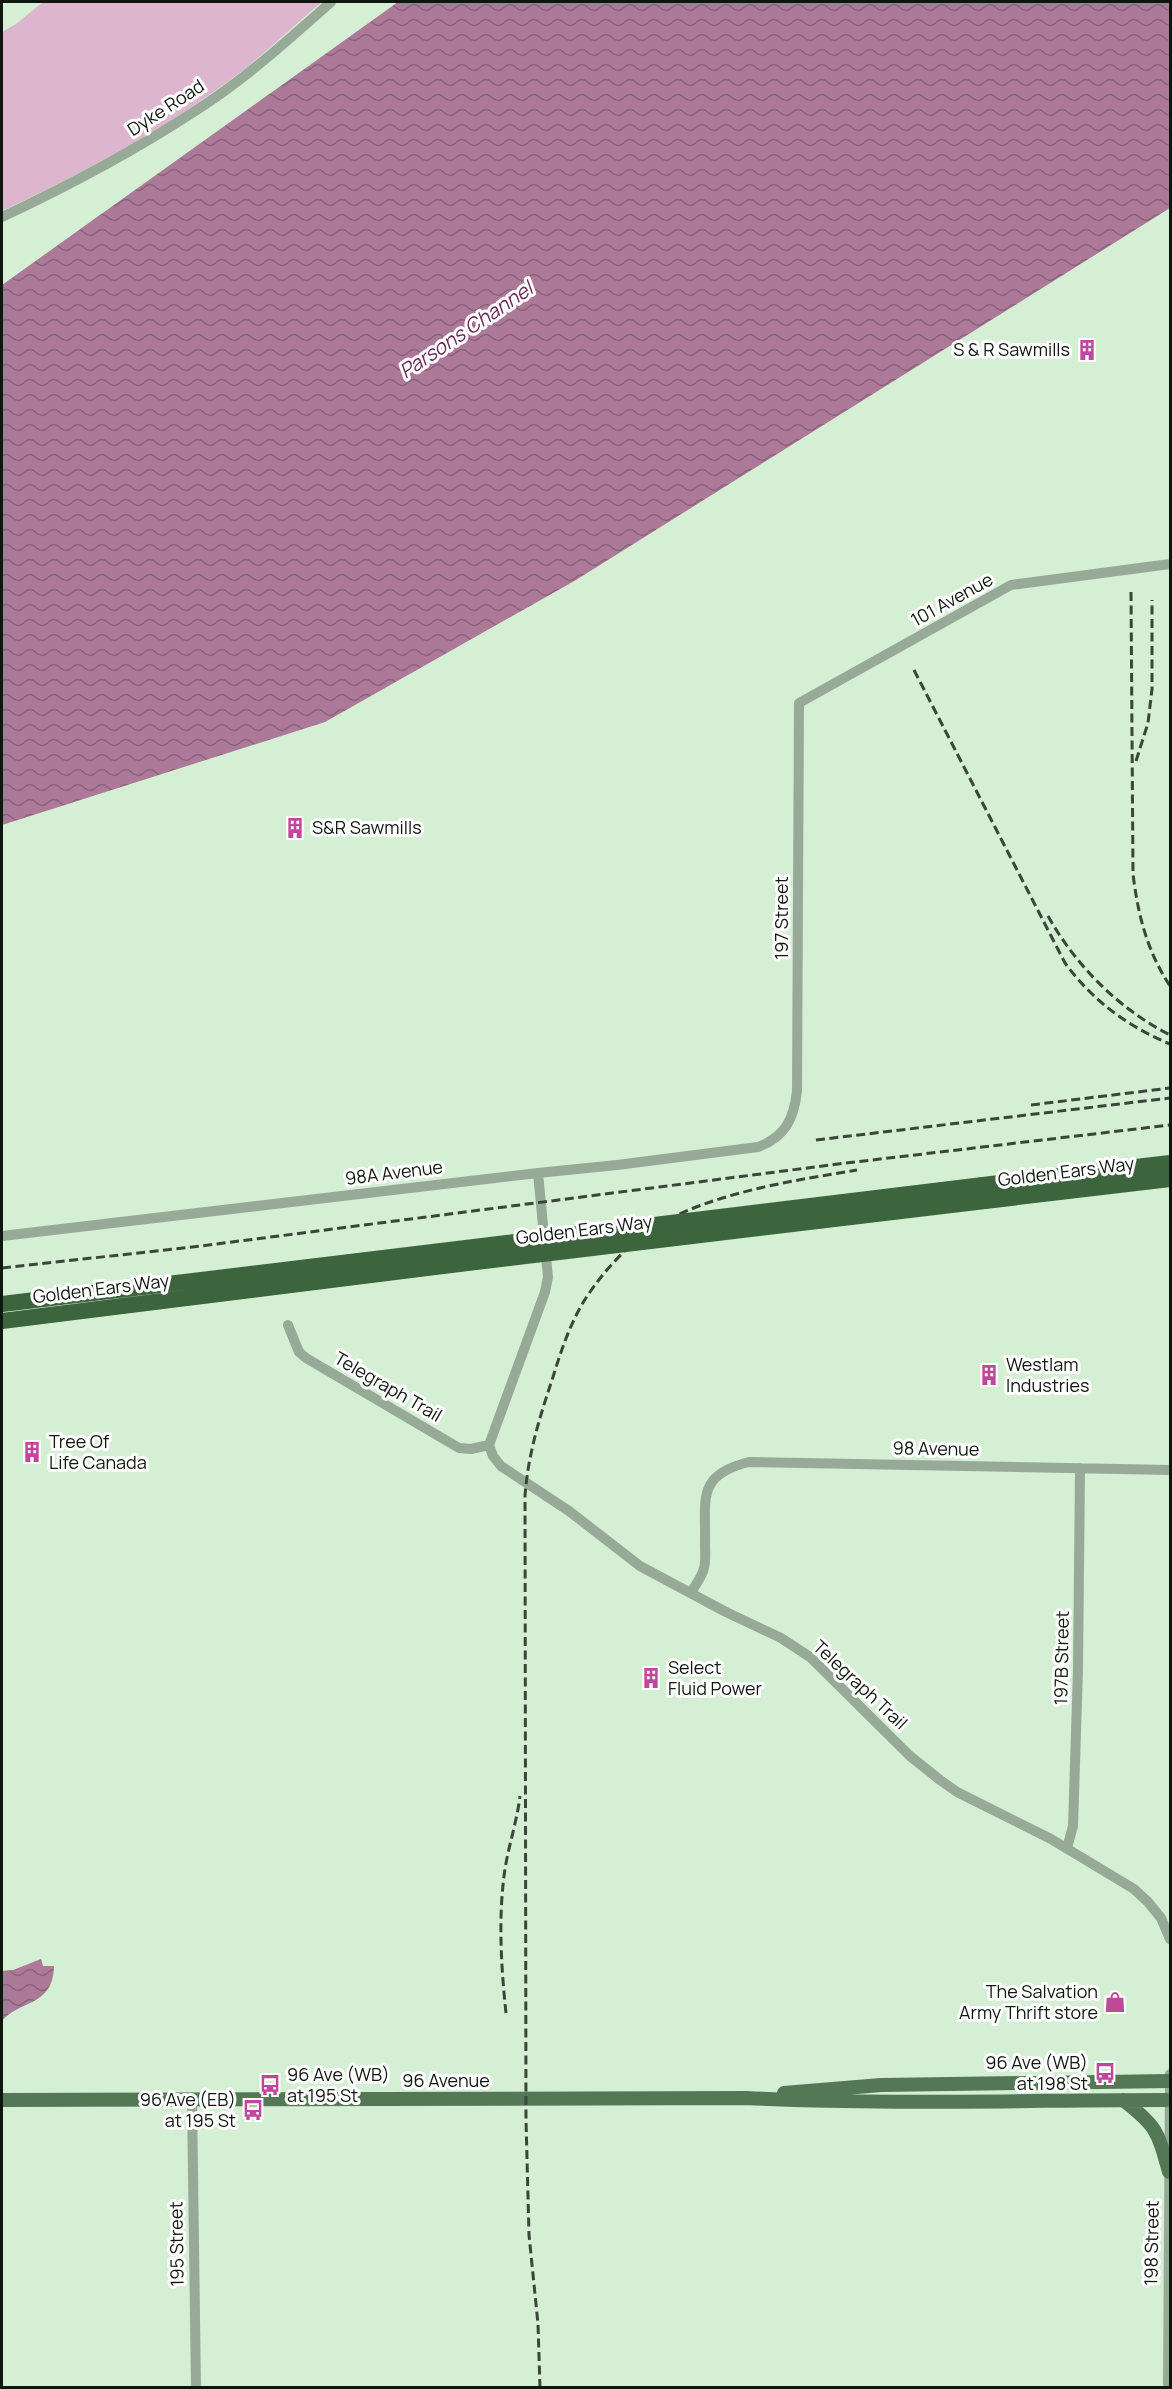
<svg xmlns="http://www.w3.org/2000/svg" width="1172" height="2389" font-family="Manrope,sans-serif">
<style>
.green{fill:#deb5ce}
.water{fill:url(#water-waves)}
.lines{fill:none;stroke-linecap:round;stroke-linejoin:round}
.minor{stroke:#97aa97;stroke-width:10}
.major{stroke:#547755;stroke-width:14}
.highway{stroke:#3c643d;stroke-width:16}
.rail{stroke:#394639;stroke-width:3;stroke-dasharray:9 4.5;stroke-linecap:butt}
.highway-bridge{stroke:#3c643d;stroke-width:16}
.labels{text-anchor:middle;stroke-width:6;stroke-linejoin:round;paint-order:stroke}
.street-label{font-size:18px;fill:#0e170e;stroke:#fff}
.poi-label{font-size:18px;fill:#0e170e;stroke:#fff;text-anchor:start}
.water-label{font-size:20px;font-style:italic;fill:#6a2b56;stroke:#fff}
</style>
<defs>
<pattern id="water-waves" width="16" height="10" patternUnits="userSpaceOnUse" patternTransform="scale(1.5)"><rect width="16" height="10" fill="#ac7999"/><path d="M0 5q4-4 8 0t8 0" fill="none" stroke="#8a627b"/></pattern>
</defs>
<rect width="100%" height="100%" fill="#d4efd4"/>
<!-- green -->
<path class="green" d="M43,2H322C295,24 270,49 242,71C169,127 85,172 2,211V32L16,24Z"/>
<!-- water -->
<path class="water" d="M398,2H1170V208L576,580L325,722L2,825V285Z
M41,1959L43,1966H54C53,2007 21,1999 2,2021V1971L13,1970Z"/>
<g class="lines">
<!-- minor -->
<path class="minor" d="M2,217C68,186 134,151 195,111C243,81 288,40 331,2
M538,1173L548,1277L545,1292L489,1445L493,1456L501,1466L569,1511L640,1566L724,1611L781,1638L810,1657L910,1756L940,1780L957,1792L1051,1839L1134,1889L1148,1902L1161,1918L1170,1939
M2,1236L538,1173L617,1165L758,1147C785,1137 794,1119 797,1091L799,703L1011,585L1170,564
M288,1325L299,1352L306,1358L459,1448L471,1449L489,1445
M691,1593C695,1585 702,1577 704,1568C706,1561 705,1552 705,1545C706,1499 696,1475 749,1462L1170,1470
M1067,1848L1073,1826L1078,1670L1080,1468
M192,2101L196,2388
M1168,2388L1170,2074"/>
<!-- major -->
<path class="major" d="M784,2093L881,2085L1170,2081
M2,2100L746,2098C888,2105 1029,2100 1170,2100
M1123,2100C1157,2126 1158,2132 1169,2172"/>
<!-- highway -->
<path class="highway" d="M983,1185L1170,1163
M985,1201L1170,1179
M2,1304L441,1251
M2,1321L443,1266"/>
<!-- rail -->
<path class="rail" d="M1131,592L1133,874C1138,915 1147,951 1170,986
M914,670L1065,963C1093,1001 1127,1026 1170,1044
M1136,761L1148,723L1152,689V600
M1048,916C1076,966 1119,1009 1170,1035
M1031,1105L1170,1088
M816,1140L1170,1098
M2,1268L201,1246L838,1164L1170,1125
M506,2013C501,1966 498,1916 505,1869C509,1844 517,1821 520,1796
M540,2388L538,2324L529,2235L526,2120L525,1496C528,1454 540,1416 553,1377C561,1351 570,1324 584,1301C603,1271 632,1239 664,1222C718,1192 796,1180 857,1170"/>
<!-- highway-bridge -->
<path class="highway-bridge" d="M441,1251L983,1185
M443,1266L985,1201"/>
</g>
<!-- icons -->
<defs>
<symbol id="building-bare" viewBox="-9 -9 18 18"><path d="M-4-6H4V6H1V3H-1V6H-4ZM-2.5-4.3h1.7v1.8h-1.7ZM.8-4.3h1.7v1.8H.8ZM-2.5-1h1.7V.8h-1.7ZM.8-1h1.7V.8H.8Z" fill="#c0489b" stroke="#fff" stroke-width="2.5" paint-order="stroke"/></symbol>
<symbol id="shop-bare" viewBox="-9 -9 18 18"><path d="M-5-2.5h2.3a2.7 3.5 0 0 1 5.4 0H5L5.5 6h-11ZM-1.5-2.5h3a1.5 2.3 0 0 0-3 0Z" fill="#c0489b" stroke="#fff" stroke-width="2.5" paint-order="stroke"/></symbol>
<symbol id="bus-bare" viewBox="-9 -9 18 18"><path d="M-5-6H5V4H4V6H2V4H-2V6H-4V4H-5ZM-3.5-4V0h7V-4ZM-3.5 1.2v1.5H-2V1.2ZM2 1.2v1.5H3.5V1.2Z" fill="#c0489b" stroke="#fff" stroke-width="2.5" paint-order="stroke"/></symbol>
</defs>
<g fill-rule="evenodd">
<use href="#building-bare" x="1072" y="335" width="30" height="30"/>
<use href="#building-bare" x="280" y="813" width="30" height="30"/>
<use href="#building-bare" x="974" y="1360" width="30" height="30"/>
<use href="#building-bare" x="17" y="1437" width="30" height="30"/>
<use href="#building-bare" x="636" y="1663" width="30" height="30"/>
<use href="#shop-bare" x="1100" y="1987" width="30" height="30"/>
<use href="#bus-bare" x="1090" y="2058" width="30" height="30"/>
<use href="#bus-bare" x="255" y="2070" width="30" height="30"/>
<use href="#bus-bare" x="238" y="2095" width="30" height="30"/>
</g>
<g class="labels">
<!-- street labels -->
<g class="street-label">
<text transform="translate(166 108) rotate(-33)" y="6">Dyke Road</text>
<text transform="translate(952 600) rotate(-29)" y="6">101 Avenue</text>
<text transform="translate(782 918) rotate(-90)" y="6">197 Street</text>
<text transform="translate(1066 1172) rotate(-7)" y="6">Golden Ears Way</text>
<text transform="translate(394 1173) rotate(-7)" y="6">98A Avenue</text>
<text transform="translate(584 1230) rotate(-7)" y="6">Golden Ears Way</text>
<text transform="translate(101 1289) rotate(-7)" y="6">Golden Ears Way</text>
<text transform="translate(388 1387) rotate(30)" y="6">Telegraph Trail</text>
<text transform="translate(936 1449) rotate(1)" y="6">98 Avenue</text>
<text transform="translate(1062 1658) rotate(-89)" y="6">197B Street</text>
<text transform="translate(860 1685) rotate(43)" y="6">Telegraph Trail</text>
<text x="446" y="2087">96 Avenue</text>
<text transform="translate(1152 2243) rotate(-89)" y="6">198 Street</text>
<text transform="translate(177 2244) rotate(-91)" y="6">195 Street</text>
</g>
<!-- poi labels -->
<g class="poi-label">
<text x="1070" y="356" text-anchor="end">S &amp; R Sawmills</text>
<text x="312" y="834">S&amp;R Sawmills</text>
<text x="1006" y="1371">Westlam<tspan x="1006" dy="21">Industries</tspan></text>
<text x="49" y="1448">Tree Of<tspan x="49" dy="21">Life Canada</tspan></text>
<text x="668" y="1674">Select<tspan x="668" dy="21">Fluid Power</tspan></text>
<text x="1098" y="1998" text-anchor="end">The Salvation<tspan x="1098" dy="21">Army Thrift store</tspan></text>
<text x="1088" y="2069" text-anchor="end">96 Ave (WB)<tspan x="1088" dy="21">at 198 St</tspan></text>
<text x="287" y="2081">96 Ave (WB)<tspan x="287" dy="21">at 195 St</tspan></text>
<text x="236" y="2106" text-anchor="end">96 Ave (EB)<tspan x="236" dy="21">at 195 St</tspan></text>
</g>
<!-- water labels -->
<g class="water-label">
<text transform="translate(466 330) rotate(-34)" y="7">Parsons Channel</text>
</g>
</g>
<!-- border -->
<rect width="1172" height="2389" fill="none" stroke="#0e170e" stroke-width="6"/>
</svg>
